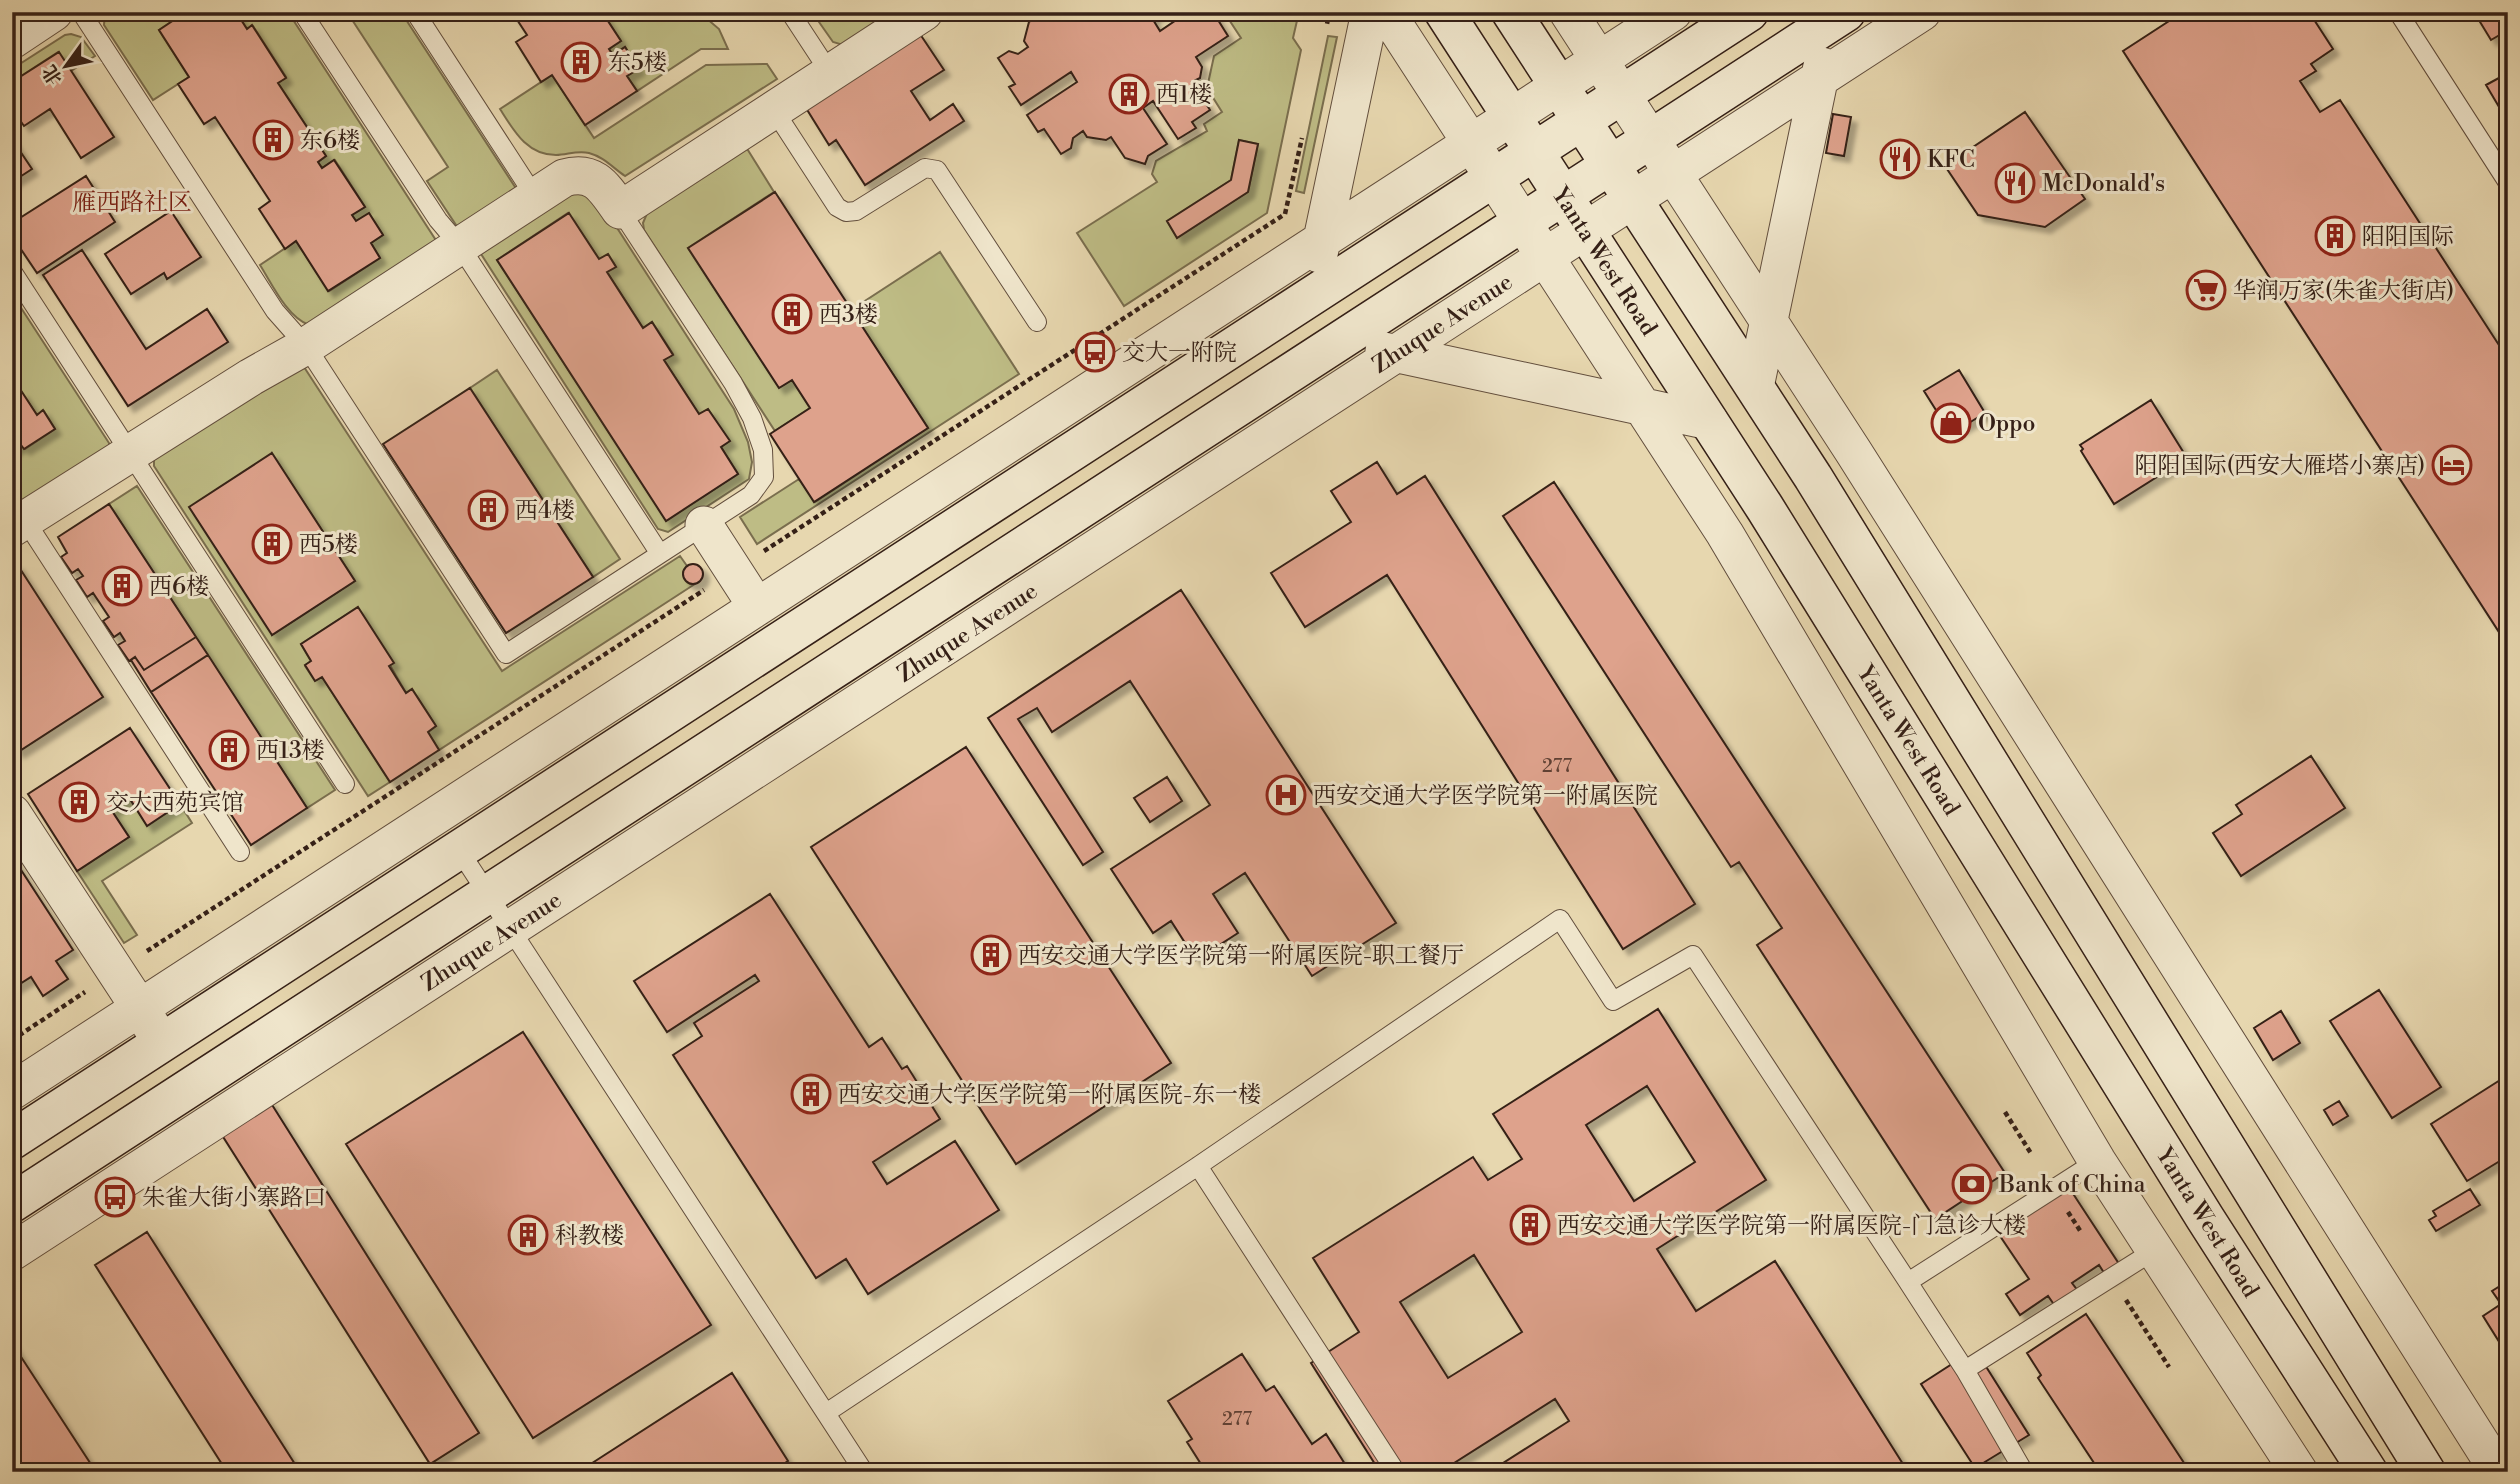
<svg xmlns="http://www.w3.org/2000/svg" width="2520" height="1484" font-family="'Libre Bodoni','Noto Serif SC',serif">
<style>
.green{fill:#bebc85;stroke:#7a6e4e;stroke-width:2;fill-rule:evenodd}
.building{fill:#dea28c;stroke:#352017;stroke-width:2;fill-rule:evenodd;filter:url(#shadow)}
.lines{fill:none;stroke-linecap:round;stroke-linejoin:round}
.lane-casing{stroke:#624e3d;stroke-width:20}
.street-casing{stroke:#624e3d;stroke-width:39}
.secondary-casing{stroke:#352017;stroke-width:41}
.path{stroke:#352017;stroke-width:4.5;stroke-dasharray:5 3.5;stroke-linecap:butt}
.lane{stroke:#efe5cb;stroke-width:18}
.street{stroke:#efe5cb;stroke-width:37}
.secondary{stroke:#efe5cb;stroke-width:38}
.labels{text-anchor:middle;stroke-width:6;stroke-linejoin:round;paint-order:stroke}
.number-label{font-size:19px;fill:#5f4034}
.poi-label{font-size:23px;fill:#352017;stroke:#efe5cb;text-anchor:start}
.street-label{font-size:23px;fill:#352017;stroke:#efe5cb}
.neighbourhood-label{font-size:24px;fill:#7a1f14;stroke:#efe5cb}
</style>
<defs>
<filter id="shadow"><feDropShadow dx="6" dy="6" stdDeviation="2" flood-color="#0004"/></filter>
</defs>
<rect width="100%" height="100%" fill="#e7d7af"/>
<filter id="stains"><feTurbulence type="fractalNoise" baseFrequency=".00286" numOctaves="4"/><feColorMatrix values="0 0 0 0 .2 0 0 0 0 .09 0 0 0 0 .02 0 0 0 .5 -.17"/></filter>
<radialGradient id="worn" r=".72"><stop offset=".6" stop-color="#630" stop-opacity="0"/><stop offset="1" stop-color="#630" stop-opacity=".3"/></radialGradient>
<!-- green -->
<path class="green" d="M105,12H186L159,30L189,77L153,100L104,25Z
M236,12H288L439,245L309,325C287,317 272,284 260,265L296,241L329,291L380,258L371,243L383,235L369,213L356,221L352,215L365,207L335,160L322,168L318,162L326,156L278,83L286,77L253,26L247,29Z
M347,12H401L519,193L460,231L427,181L448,167Z
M602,12H699L719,29L728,49H701L637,91L627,76L639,68L625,47L613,55L609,49L621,41Z
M812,12H898L843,45L833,42Z
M1224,12H1299L1293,38L1301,50L1267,213L1124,306L1077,233L1157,182L1152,174L1156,161L1207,131L1204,124L1222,112L1207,88L1214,56L1241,38ZM1239,140L1258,144L1248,192L1177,237L1167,221L1231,180Z
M71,34L81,37L95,56L71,71L58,52L12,82V69L65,35Z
M1328,36L1337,37L1304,193L1296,191Z
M767,64L777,79L625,176C613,168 604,157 589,153C577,150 567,155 556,155C527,155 514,131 500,109L552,75L594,138L706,65Z
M746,147L774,192L688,248L779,388L792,380L810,408L775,431L644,230L643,223L648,211Z
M577,186L610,217L734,409L748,442L752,462L749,479L668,532L658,529L481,254ZM568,213L599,259L608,254L616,267L607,272L643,328L652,322L673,354L664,360L699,414L708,409L729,441L721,447L738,474L666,520L497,260Z
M940,252L1019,374L757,544L740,517L799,479L815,502L928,428L851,310Z
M12,294L109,443L110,450L12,513V451L21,445L25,449L55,429L44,411L37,415L22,393L12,399Z
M304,367L502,671L680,556L687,566L683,572L685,579L690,584L698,582L439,750L428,732L436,726L412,689L406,693L357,608L301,644L311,661L305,666L315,681L322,677L390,782L368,796L154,466V455ZM272,454L355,581L272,635Z
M497,370L620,559L593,577L470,388Z
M137,486L335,790L307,808L109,504Z
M130,799L147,825L180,804L192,823L102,881L137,935L124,943L77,871L129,837L112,811Z"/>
<!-- building -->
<path class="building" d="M186,12H236L247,29L252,25L286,78L278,83L326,156L318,162L322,168L334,160L365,207L352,215L356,221L369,213L383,235L371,243L380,258L328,291L296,241L285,249L259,209L270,201L215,117L204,124L178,84L189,77L159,30Z
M512,12H602L621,41L609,49L613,55L625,47L639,69L627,76L637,91L585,125L552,75L541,82L516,42L527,35Z
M1030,12H1160L1152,18L1160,31L1188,12H1213L1228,36L1196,57L1202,67L1200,78L1192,82L1210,110L1192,122L1196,128L1178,139L1153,101L1143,108L1167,144L1148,156L1145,164L1125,158L1111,137L1106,140L1087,137L1083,131L1073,138L1071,148L1061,154L1044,129L1038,132L1027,115L1077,82L1071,72L1021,105L1009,87L1015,84L998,58L1009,51L1018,54L1028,47L1024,41L1029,22L1034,19Z
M2183,12H2309L2333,49L2311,64L2316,71L2300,81L2320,112L2340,100L2508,359V646L2123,51Z
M2474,12H2508V30L2491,40Z
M920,34L944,70L911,91L930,120L953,104L964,121L865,185L836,140L829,145L806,108Z
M59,52L114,137L81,158L50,109L24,126L12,109V82Z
M2508,73V122L2486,85Z
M2025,112L2085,199L2045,227L1978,215L1945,166Z
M1833,114L1851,117L1844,156L1826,153Z
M12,139L32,169L12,182Z
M1239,140L1258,144L1248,192L1177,238L1167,221L1231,180Z
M86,176L115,222L37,273L12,236V223Z
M775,192L928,428L814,502L770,434L810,408L792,380L779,388L688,248Z
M171,211L201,257L167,279L164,273L131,294L105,254Z
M569,213L599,259L608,254L616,267L607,272L643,328L652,322L673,355L664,360L699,414L708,409L730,441L721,447L738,474L666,521L497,260Z
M82,250L146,349L207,309L228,342L128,406L43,275Z
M1959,370L1985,413L1951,434L1924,391Z
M470,388L593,577L506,633L383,444Z
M22,392L37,415L43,410L55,429L24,449L21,445L12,451V399Z
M2151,400L2187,458L2114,504L2081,451L2083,449L2080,445Z
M272,453L355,581L272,635L189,507Z
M1377,462L1397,494L1425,476L1695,904L1623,949L1387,575L1305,627L1271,573L1351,522L1331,491Z
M1554,482L2005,1173L1935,1219L1757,945L1782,928L1739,862L1731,867L1503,516Z
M109,504L196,637L144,670L135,657L129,661L118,645L125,641L120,633L114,637L103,621L109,617L93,593L87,597L76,580L83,576L78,569L72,573L61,557L67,553L58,537Z
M17,564L103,697L18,752L12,743V567Z
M683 574a10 10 0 1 1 20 0a10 10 0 1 1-20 0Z
M1181,590L1396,923L1312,976L1245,873L1213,894L1238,933L1196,960L1171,921L1153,933L1111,869L1210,805L1130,681L1052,732L1037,708L1018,719L1103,852L1083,865L988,718Z
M358,607L394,663L389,666L406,693L412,689L436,726L428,732L439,750L390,782L322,677L315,681L305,665L311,661L301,644Z
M196,637L208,655L151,692L131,660L135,657L144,670Z
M208,655L307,808L251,845L151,692Z
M130,728L180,804L147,826L130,799L112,811L129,837L77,871L28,794Z
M966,747L1171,1063L1016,1164L811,847Z
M2311,756L2345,808L2241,876L2213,833L2242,814L2236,805Z
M1167,777L1182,801L1150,822L1134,798Z
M12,856L73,950L56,961L68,979L43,996L31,977L12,989Z
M770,894L869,1047L882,1038L902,1069L907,1066L940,1119L873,1162L887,1184L955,1141L999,1210L868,1294L846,1259L816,1278L673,1055L702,1036L694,1023L759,981L755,975L667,1032L634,981Z
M2379,990L2441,1087L2392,1118L2330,1021Z
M1658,1009L1766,1180L1657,1249L1696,1311L1775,1261L1908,1472H1489L1569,1421L1555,1399L1451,1465L1456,1472H1445L1444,1469L1440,1472H1380L1311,1363L1359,1332L1313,1258L1473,1157L1488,1180L1522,1159L1493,1114ZM1647,1086L1695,1162L1634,1201L1586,1125ZM1474,1255L1522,1332L1448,1378L1400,1302Z
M2281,1011L2300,1043L2273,1060L2254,1028Z
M523,1032L711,1325L533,1438L346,1144Z
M2508,1075V1156L2467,1181L2431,1124Z
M269,1100L479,1433L430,1464L220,1132Z
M2339,1101L2348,1116L2333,1125L2324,1110Z
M2068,1186L2123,1270L2108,1279L2099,1265L2072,1283L2078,1291L2055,1306L2048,1296L2020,1315L2006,1294L2029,1279L1998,1233Z
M2470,1189L2480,1205L2436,1231L2429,1220L2436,1216L2433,1211Z
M147,1232L300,1472H227L95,1265Z
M2508,1281V1356L2483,1316L2501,1304L2492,1291Z
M2086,1314L2190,1472H2100L2038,1378L2041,1375L2027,1353Z
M12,1343L96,1472H12Z
M1242,1354L1266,1391L1274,1386L1312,1444L1326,1434L1350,1472H1206L1187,1442L1192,1439L1168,1401Z
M1952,1364L1985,1365L2029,1435L1975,1468L1921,1384Z
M732,1373L788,1461L771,1472H589L586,1467Z"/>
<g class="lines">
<defs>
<path id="lane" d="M81,12L275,311L306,346L506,654L660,554L460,246L438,220L302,12
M415,12L535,197
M790,12L830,73
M2398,12L2508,183
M774,110L837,207L846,212L856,211L925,168L937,170L1037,322
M620,210L733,383L752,418L763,450L764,477L751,495L660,554
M12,271L345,784
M25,520L240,852
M459,850L864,1472
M1198,1166L1396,1472
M1908,1282L1965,1370
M826,1413L1198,1166L1560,919L1613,1001L1693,955L1908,1282L2097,1161
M2024,1472L1965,1370L2155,1250"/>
<path id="street" d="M1386,12L1725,534L2097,1161L2299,1472
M1568,12L1853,451L2499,1472
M12,40L54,12
M1319,254L1370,12
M1384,351L1709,421
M1755,387L1822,66
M704,525L757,607
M12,528L251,377L306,346L564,178C594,169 604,187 620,210L924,12
M12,813L152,1027
M12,1091L1673,12
M12,1252L1922,12"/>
<path id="secondary" d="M1444,12L1765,508L2205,1218L2368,1472
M1511,12L1813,477L2426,1472
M12,1140L1749,12
M12,1203L1846,12"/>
</defs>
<!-- lane casing -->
<use href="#lane" class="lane-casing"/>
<!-- street casing -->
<use href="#street" class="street-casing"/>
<!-- secondary casing -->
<use href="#secondary" class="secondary-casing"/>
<!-- path -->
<path class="path" d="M1323,12L1328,19L1327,24
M764,551L1285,214L1302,138
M147,951L704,590
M12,1040L85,992
M2005,1112L2032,1155
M2068,1212L2081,1232
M2126,1300L2169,1367"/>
<!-- lane -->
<use href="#lane" class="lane"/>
<!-- street -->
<use href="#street" class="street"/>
<!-- secondary -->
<use href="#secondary" class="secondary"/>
</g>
<!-- icons -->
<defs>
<symbol id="building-ring" viewBox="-11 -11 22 22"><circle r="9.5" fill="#efe5cb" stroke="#8f2418" stroke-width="1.5"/><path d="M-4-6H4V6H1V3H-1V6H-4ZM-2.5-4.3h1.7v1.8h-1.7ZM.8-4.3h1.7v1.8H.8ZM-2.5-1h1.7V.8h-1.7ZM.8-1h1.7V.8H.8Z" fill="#8f2418"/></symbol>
<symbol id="restaurant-ring" viewBox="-11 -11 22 22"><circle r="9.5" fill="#efe5cb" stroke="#8f2418" stroke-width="1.5"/><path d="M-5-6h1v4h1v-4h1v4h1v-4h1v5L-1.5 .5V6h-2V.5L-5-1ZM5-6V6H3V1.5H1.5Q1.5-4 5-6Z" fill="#8f2418"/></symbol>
<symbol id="supermarket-ring" viewBox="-11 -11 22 22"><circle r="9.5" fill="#efe5cb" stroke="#8f2418" stroke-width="1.5"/><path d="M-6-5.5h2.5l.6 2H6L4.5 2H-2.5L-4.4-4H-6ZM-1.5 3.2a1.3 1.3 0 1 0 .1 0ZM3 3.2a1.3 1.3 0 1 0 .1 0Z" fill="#8f2418"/></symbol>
<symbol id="bus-ring" viewBox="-11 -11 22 22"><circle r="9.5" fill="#efe5cb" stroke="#8f2418" stroke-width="1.5"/><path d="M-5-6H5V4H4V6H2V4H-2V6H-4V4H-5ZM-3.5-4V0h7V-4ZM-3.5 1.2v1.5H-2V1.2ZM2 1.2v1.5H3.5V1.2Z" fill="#8f2418"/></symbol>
<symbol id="shop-ring" viewBox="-11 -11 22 22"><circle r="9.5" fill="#efe5cb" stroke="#8f2418" stroke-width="1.5"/><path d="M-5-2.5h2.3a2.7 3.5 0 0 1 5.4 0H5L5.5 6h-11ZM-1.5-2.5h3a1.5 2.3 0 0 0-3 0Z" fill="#8f2418"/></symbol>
<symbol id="hotel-ring" viewBox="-11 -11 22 22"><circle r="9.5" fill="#efe5cb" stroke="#8f2418" stroke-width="1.5"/><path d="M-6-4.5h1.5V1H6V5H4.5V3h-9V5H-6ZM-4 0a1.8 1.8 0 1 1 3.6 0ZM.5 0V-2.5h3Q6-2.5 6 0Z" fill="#8f2418"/></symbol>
<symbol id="hospital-ring" viewBox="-11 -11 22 22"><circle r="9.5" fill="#efe5cb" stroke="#8f2418" stroke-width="1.5"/><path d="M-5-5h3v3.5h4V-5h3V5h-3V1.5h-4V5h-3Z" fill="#8f2418"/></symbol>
<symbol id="bank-ring" viewBox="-11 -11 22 22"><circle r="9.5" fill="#efe5cb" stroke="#8f2418" stroke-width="1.5"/><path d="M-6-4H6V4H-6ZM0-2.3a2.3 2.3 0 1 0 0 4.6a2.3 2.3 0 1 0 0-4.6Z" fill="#8f2418"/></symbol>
</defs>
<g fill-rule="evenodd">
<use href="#building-ring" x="559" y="40" width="44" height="44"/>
<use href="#building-ring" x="1107" y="72" width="44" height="44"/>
<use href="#building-ring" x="251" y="118" width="44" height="44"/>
<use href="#restaurant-ring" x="1878" y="137" width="44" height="44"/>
<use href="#restaurant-ring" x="1993" y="161" width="44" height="44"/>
<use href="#building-ring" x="2313" y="214" width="44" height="44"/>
<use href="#supermarket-ring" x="2184" y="268" width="44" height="44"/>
<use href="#building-ring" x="770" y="292" width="44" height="44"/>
<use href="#bus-ring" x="1073" y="330" width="44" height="44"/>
<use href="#shop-ring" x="1929" y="401" width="44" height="44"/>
<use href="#hotel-ring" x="2430" y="443" width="44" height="44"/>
<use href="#building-ring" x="466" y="488" width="44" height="44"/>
<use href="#building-ring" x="250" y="522" width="44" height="44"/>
<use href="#building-ring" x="100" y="564" width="44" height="44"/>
<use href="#building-ring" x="207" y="728" width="44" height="44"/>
<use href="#hospital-ring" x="1264" y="773" width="44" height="44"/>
<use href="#building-ring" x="57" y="780" width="44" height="44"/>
<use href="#building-ring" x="969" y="933" width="44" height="44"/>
<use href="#building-ring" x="789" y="1072" width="44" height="44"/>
<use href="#bank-ring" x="1950" y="1162" width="44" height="44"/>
<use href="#bus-ring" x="93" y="1175" width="44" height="44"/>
<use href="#building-ring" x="1508" y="1203" width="44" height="44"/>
<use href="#building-ring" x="506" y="1213" width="44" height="44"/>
</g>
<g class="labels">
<!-- number labels -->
<g class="number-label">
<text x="1557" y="772">277</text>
<text x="1237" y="1425">277</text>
</g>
<!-- poi labels -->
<g class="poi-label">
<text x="608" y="70">东5楼</text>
<text x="1156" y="102">西1楼</text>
<text x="300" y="148">东6楼</text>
<text x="1927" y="167">KFC</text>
<text x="2042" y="191">McDonald's</text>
<text x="2362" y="244">阳阳国际</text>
<text x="2233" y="298">华润万家(朱雀大街店)</text>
<text x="819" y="322">西3楼</text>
<text x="1122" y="360">交大一附院</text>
<text x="1978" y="431">Oppo</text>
<text x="2425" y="473" text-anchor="end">阳阳国际(西安大雁塔小寨店)</text>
<text x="515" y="518">西4楼</text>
<text x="299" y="552">西5楼</text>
<text x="149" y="594">西6楼</text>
<text x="256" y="758">西13楼</text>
<text x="1313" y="803">西安交通大学医学院第一附属医院</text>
<text x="106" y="810">交大西苑宾馆</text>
<text x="1018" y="963">西安交通大学医学院第一附属医院-职工餐厅</text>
<text x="838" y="1102">西安交通大学医学院第一附属医院-东一楼</text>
<text x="1999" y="1192">Bank of China</text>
<text x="142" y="1205">朱雀大街小寨路口</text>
<text x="1557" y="1233">西安交通大学医学院第一附属医院-门急诊大楼</text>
<text x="555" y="1243">科教楼</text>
</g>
<!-- street labels -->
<g class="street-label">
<text transform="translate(1605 261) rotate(57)" y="8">Yanta West Road</text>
<text transform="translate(1442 323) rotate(-33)" y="8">Zhuque Avenue</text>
<text transform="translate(967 632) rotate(-33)" y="8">Zhuque Avenue</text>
<text transform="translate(1909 740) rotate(58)" y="8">Yanta West Road</text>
<text transform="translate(491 941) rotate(-33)" y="8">Zhuque Avenue</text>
<text transform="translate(2208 1222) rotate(58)" y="8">Yanta West Road</text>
</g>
<!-- neighbourhood labels -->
<g class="neighbourhood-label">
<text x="132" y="210">雁西路社区</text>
</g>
</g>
<!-- margin -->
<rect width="2520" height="1484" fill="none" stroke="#e7d7af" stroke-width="42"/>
<rect x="14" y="14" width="2492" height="1456" fill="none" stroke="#352017" stroke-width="3.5"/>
<rect x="21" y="21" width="2478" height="1442" fill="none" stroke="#352017" stroke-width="2"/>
<!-- north arrow -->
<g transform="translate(66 66) rotate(237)" stroke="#efe5cb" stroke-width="5" paint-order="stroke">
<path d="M0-5L12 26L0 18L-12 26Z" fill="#352017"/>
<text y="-10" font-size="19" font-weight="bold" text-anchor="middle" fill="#352017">北</text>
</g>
<rect width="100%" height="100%" filter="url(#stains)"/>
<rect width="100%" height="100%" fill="url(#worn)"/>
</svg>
